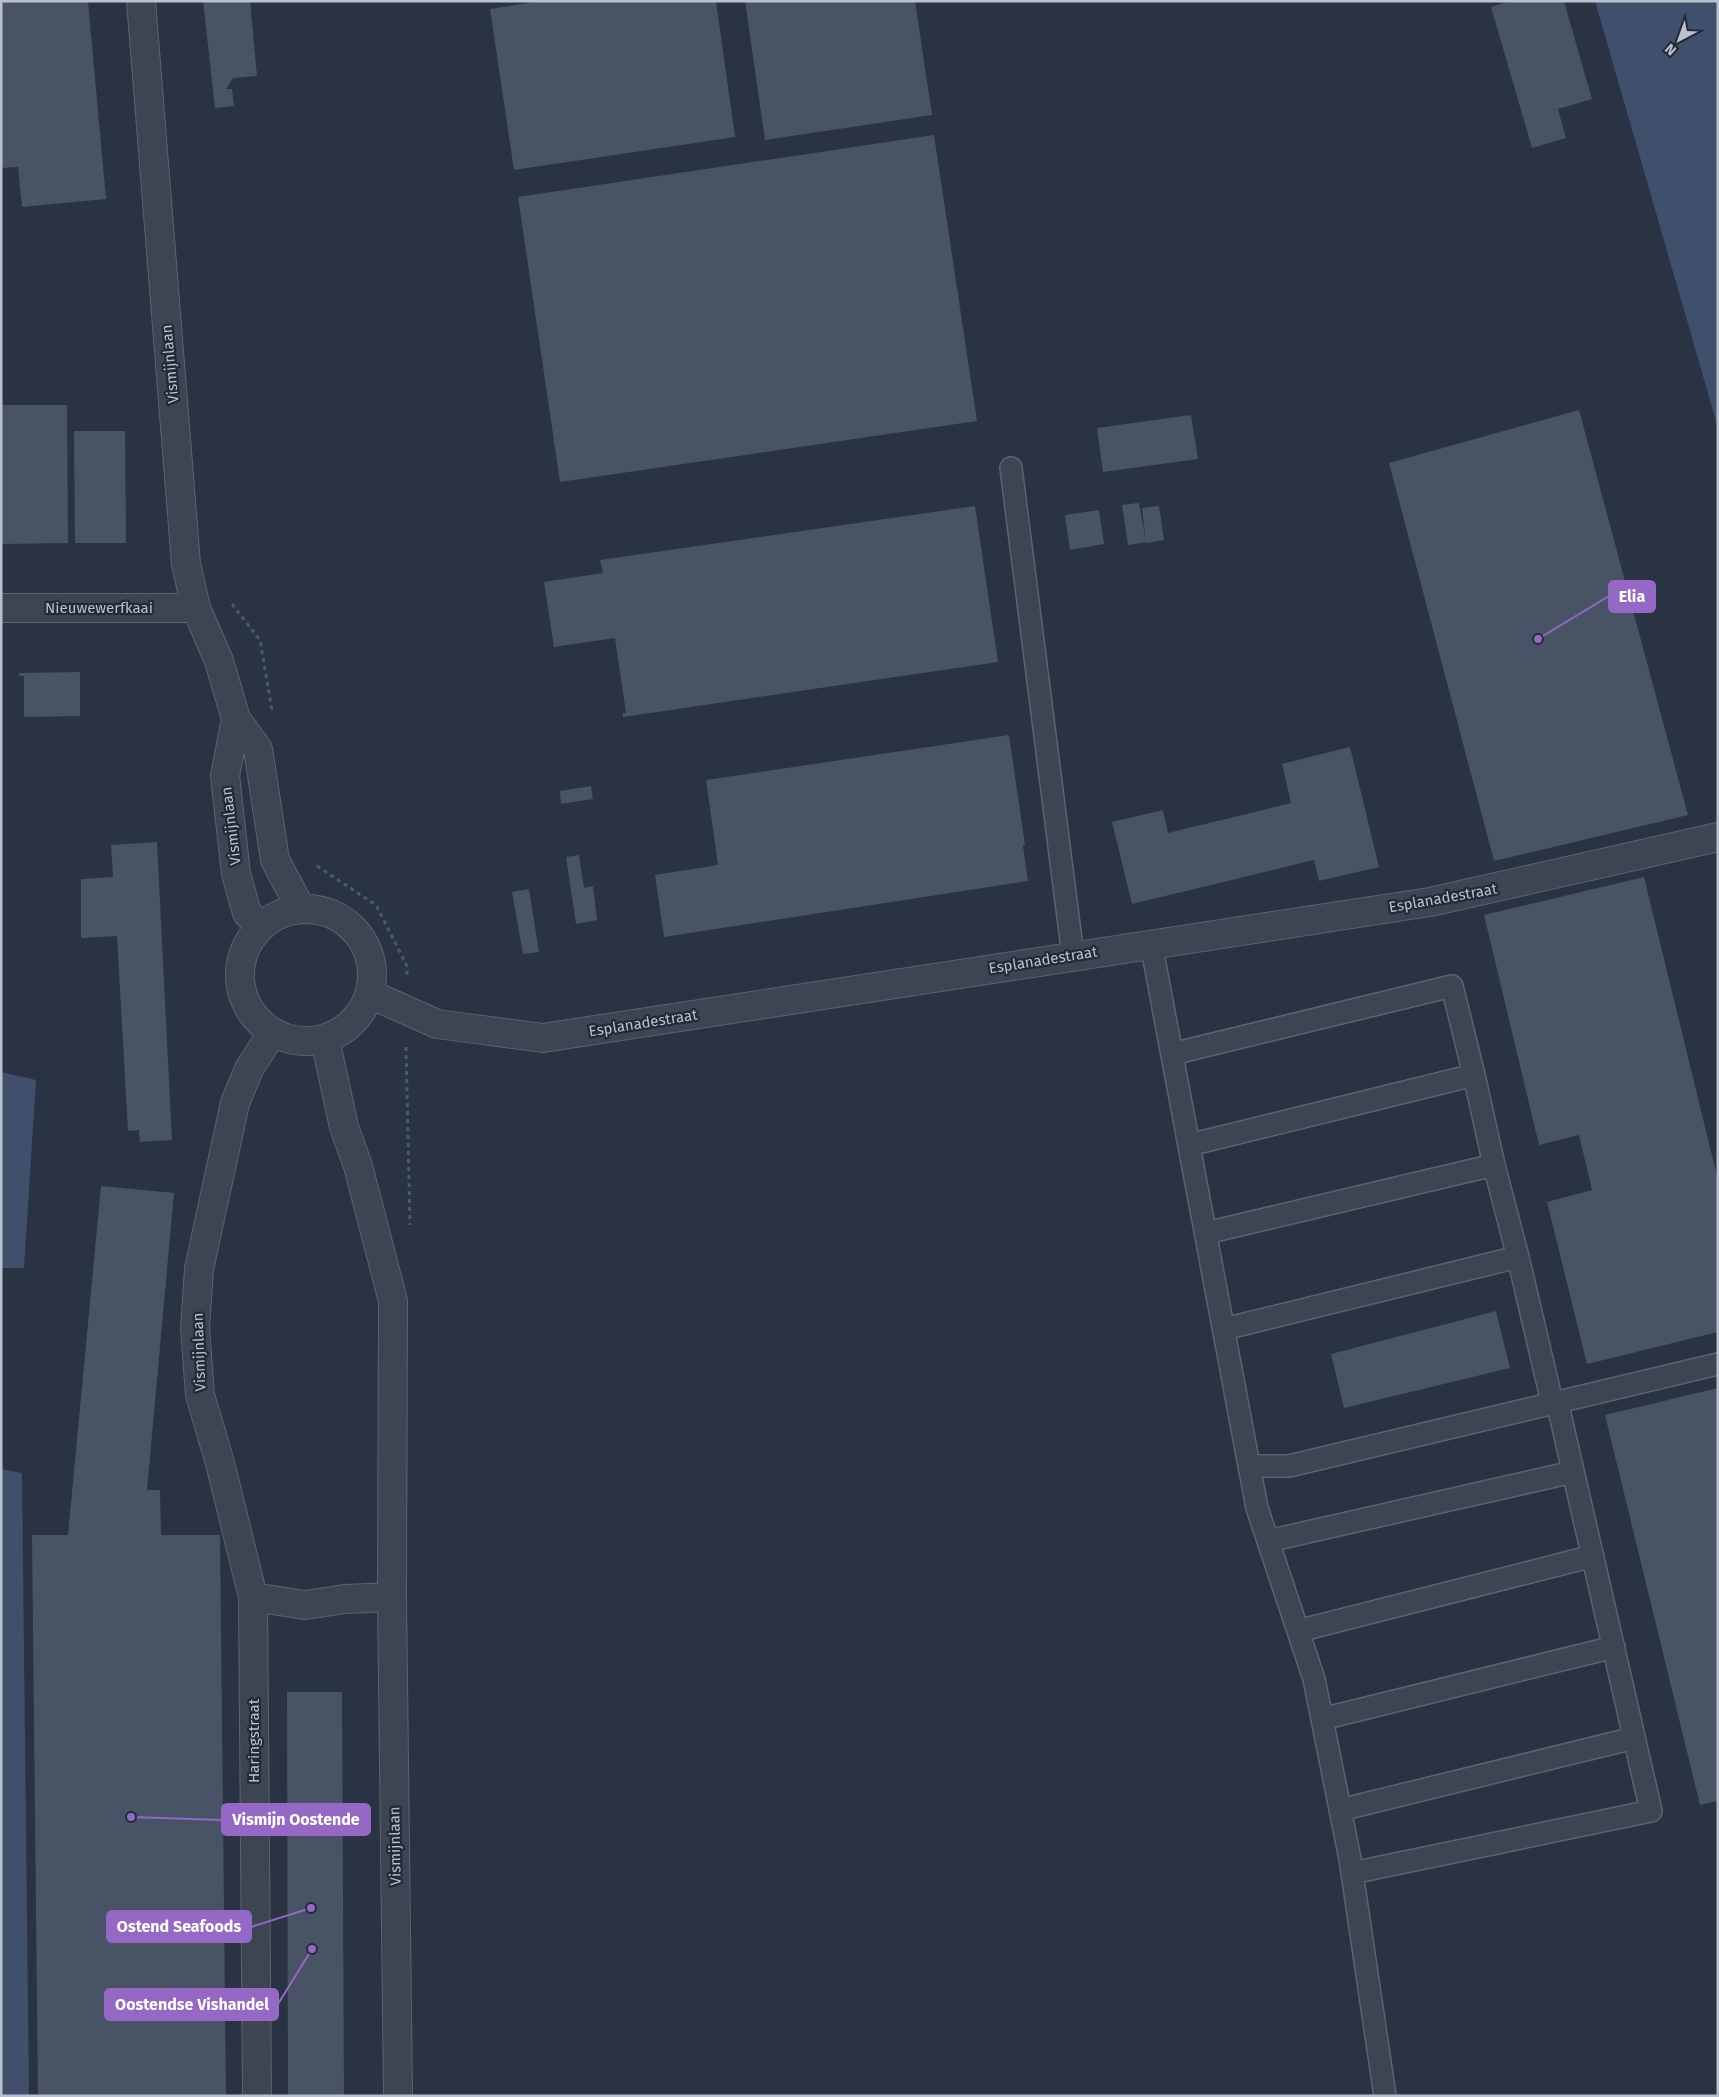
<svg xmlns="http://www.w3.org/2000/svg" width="1719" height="2097" font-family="'Fira Sans',sans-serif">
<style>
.water{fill:#3f4f6c}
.building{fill:#485365}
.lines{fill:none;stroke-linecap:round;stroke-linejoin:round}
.service-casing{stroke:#5b6370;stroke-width:24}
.minor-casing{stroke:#5b6370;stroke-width:30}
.path{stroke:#495d60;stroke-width:3;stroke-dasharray:4 4;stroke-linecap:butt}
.service{stroke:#3d4553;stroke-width:21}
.minor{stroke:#3d4553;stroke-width:28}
.labels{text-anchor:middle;stroke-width:4.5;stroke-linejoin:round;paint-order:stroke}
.street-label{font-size:15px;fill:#bac1cc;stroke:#222a38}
.leader{fill:none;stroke:#9468c4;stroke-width:2}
.callout-dot{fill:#9468c4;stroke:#222a38;stroke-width:2}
.callout{fill:#9468c4;stroke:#9468c4;stroke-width:2}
.callout-label{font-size:16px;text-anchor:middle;font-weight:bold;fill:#fff}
</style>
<rect width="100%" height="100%" fill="#293343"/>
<!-- water -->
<path class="water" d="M1595,1H1718V428Z
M1,1072L36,1080L24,1268H2L1,1273Z
M1,1469L22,1473L29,2096H1Z"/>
<!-- building -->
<path class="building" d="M1,1H88L106,199L22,207L18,167L1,168Z
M203,1H250L257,76L233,78L226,89H232L234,106L215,108Z
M540,1H716L735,137L514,170L490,9Z
M745,1H915L932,115L765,140Z
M1510,1H1564L1592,99L1558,109L1566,138L1532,148L1491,7Z
M934,135L977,421L560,482L518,197Z
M1,405H67L68,543L1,544Z
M1579,410L1688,815L1494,861L1389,463Z
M1191,415L1198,459L1103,472L1097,428Z
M74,431H125L126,543H75Z
M1139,503L1146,542L1128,545L1122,505Z
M975,506L998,662L623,717V713H626L615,638L554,647L544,582L603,573L600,560Z
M1159,506L1164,540L1146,543L1142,508Z
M1099,510L1104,544L1070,550L1065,515Z
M80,672V716L24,717V676H19V673Z
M1009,735L1025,845L1023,846L1028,881L664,937L655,875L718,865L706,780Z
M1350,747L1379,867L1319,881L1314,860L1132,904L1112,822L1163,810L1168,833L1291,803L1282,764Z
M591,786L593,799L561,804L560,791Z
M157,842L172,1140L140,1142L139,1130L128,1131L117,936L81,938V879L113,877L111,845Z
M579,855L584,888L593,886L597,920L576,924L566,857Z
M1644,877L1718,1180V1332L1587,1364L1547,1202L1592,1190L1579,1135L1539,1145L1484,915Z
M529,889L539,952L523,954L512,892Z
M101,1186L174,1193L147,1490H160L161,1535H220L226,2096H38L32,1535H68Z
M1496,1311L1510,1368L1344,1408L1331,1354Z
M1718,1388V1801L1700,1805L1605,1415Z
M287,1692H342L344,2096H288Z"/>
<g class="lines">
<defs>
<path id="service" d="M1011,468L1073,956
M1151,943L1257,1508L1314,1679L1350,1859L1385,2096
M1172,1054L1452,986L1474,1075
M1189,1145L1474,1075L1494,1165
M1206,1233L1494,1165L1518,1257
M1224,1329L1518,1257L1552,1402
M1250,1466H1289L1718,1364
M1268,1541L1573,1472
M1298,1631L1593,1556
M1322,1719L1614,1647
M1340,1810L1634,1738
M1352,1873L1651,1811L1557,1401"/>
<path id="minor" d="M141,1L186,564L196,608L219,661L236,719L258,749L275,860L301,909
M1,608H196
M236,719L225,776L236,874L247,913L260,927
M240 975a66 66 0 1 1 132 0a66 66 0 1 1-132 0Z
M370,994L437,1024L543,1038L1430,902L1718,837
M272,1033L249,1069L235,1103L199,1269L195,1328L200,1395L220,1463L253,1597L305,1605L345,1599L392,1597
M325,1039L344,1127L358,1166L393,1301L392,1597L398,2096
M253,1597L257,2096"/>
</defs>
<!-- service casing -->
<use href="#service" class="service-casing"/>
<!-- minor casing -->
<use href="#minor" class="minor-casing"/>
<!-- path -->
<path class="path" d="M232,604L260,640L272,710
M317,866L376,905L407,966V975
M406,1047L410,1225"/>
<!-- service -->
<use href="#service" class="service"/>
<!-- minor -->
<use href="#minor" class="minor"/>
</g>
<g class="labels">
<!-- street labels -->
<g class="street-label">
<text transform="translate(170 364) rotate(-95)" y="5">Vismijnlaan</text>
<text x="99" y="613">Nieuwewerfkaai</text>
<text transform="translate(231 826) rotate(-97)" y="5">Vismijnlaan</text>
<text transform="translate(1443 898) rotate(-10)" y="5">Esplanadestraat</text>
<text transform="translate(1043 960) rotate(-9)" y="5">Esplanadestraat</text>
<text transform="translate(643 1023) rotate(-9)" y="5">Esplanadestraat</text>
<text transform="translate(199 1352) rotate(-92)" y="5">Vismijnlaan</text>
<text transform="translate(254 1741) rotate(-90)" y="5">Haringstraat</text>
<text transform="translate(395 1846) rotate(-91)" y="5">Vismijnlaan</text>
</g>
</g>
<!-- callouts -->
<path class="leader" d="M1538 639L1609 596M131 1817L222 1820M311 1908L251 1927M312 1949L278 2004"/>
<g class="callout-dot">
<circle cx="1538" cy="639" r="5"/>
<circle cx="131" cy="1817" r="5"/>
<circle cx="311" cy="1908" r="5"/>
<circle cx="312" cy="1949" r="5"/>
</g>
<g class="callout">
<rect x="1609" y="581" width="46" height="31" rx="5"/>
<rect x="222" y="1804" width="148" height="31" rx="5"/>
<rect x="107" y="1911" width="144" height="31" rx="5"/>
<rect x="105" y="1989" width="173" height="31" rx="5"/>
</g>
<g class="callout-label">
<text x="1632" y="602">Elia</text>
<text x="296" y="1825">Vismijn Oostende</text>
<text x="179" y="1932">Ostend Seafoods</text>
<text x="192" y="2010">Oostendse Vishandel</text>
</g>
<!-- border -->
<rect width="1719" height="2097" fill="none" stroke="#bac1cc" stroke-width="5"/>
<!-- north arrow -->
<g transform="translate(1679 40) rotate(221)" stroke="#222a38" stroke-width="4" paint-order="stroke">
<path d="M0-4L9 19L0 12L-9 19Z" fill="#bac1cc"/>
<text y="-8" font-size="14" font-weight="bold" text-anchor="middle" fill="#bac1cc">N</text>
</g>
</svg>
